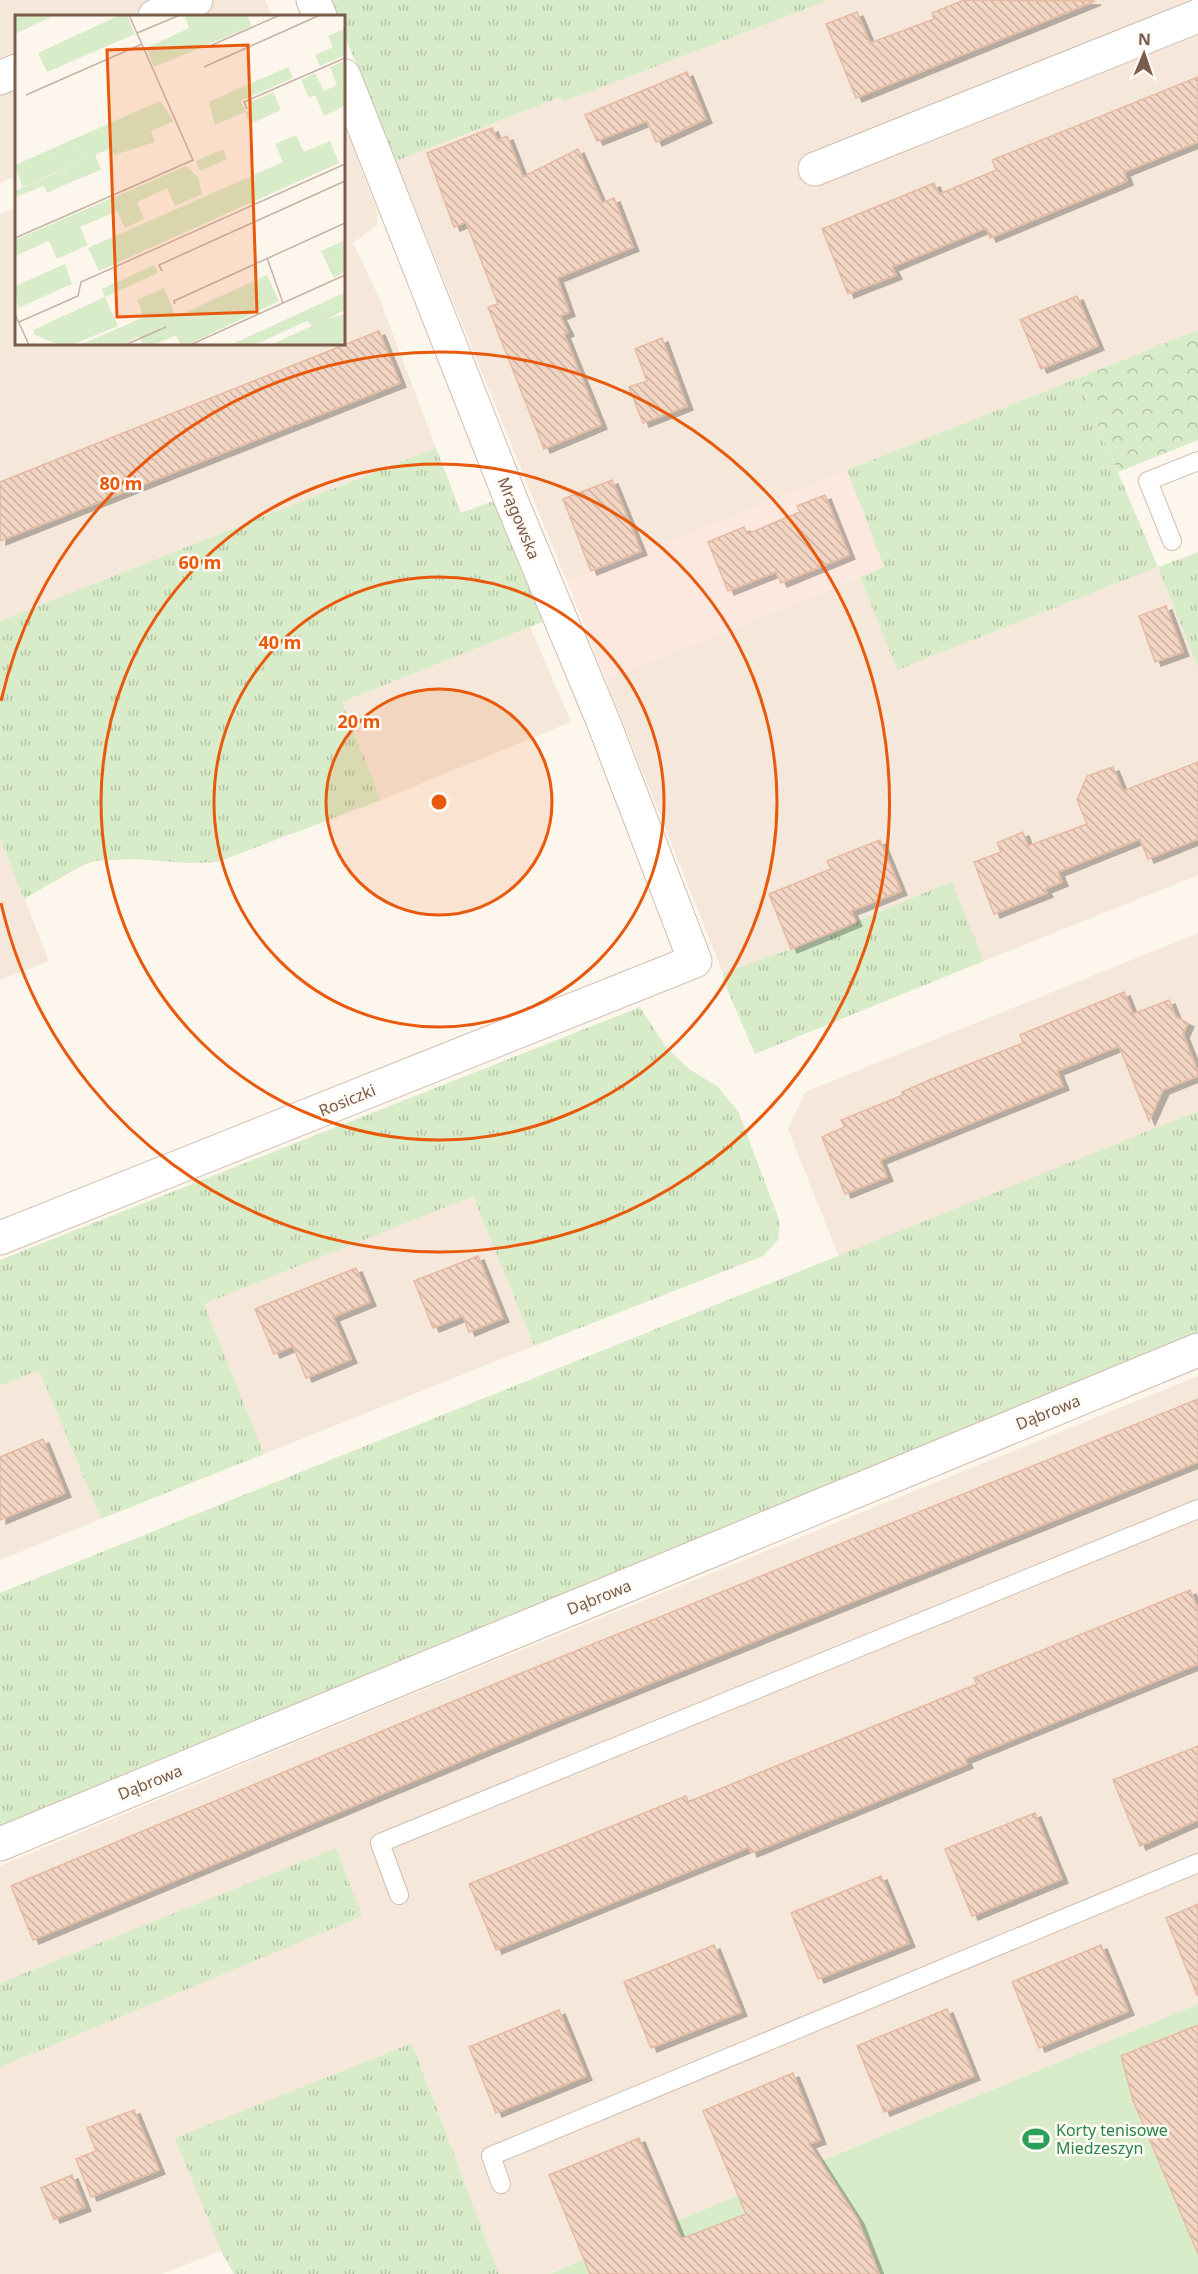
<svg xmlns="http://www.w3.org/2000/svg" width="1198" height="2274" font-family="'Noto Sans',sans-serif">
<style>
.residential{fill:#f5e8da}
.commercial{fill:#fde8e0}
.grass{fill:url(#grass-tufts)}
.forest{fill:url(#forest-crowns)}
.pitch{fill:#d8ecc9}
.building{fill:url(#building-back-hatch);stroke:#e6bba3;stroke-width:1.5;filter:url(#shadow)}
.lines{fill:none;stroke-linecap:round;stroke-linejoin:round}
.lane-casing{stroke:#d1beb0;stroke-width:20}
.street-casing{stroke:#d1beb0;stroke-width:35}
.lane{stroke:#fff;stroke-width:18}
.street{stroke:#fff;stroke-width:33}
.ring{fill:none;stroke:#e8590c;stroke-width:3}
.labels{text-anchor:middle;stroke-width:5;stroke-linejoin:round;paint-order:stroke}
.street-label{font-size:16px;fill:#7a5c4d;stroke:#fffaf3}
.leisure-label{font-size:16px;fill:#27864d;stroke:#fffaf3;text-anchor:start}
.inset-road{fill:none;stroke:#c5b3a7;stroke-width:1.5}
.view{fill:#e8590c;fill-opacity:0.15;stroke:#e8590c;stroke-width:3}
.inset-edge{fill:none;stroke:#7a5c4d;stroke-width:3}
.centre{fill:#e8590c;stroke:#fffaf3;stroke-width:3}
.ring-label{font-size:18px;text-anchor:middle;font-weight:bold;fill:#e8590c;stroke:#fffaf3;stroke-width:5;stroke-linejoin:round;paint-order:stroke}
</style>
<defs>
<pattern id="grass-tufts" width="24" height="20" patternUnits="userSpaceOnUse" patternTransform="scale(1.5)"><rect width="24" height="20" fill="#d8ecc9"/><path d="M3 7l-1-3M5 7V3M7 7l1-3M15 17l-1-3M17 17v-4M19 17l1-3" fill="none" stroke="#b4c2a5"/></pattern>
<pattern id="forest-crowns" width="20" height="18" patternUnits="userSpaceOnUse" patternTransform="scale(1.5)"><rect width="20" height="18" fill="#d8ecc9"/><path d="M2 6a3 3 0 1 1 6 0M12 15a3 3 0 1 1 6 0" fill="none" stroke="#b4c2a5"/></pattern>
<pattern id="building-back-hatch" width="6" height="6" patternUnits="userSpaceOnUse" patternTransform="scale(1.5)"><rect width="6" height="6" fill="#f3d5c3"/><path d="M-1 5l2 2M0 0l6 6M5-1l2 2" fill="none" stroke="#cab0a1"/></pattern>
<filter id="shadow"><feDropShadow dx="6" dy="4" stdDeviation="0" flood-color="#0004"/></filter>
</defs>
<rect width="100%" height="100%" fill="#fdf6ec"/>
<!-- residential -->
<path class="residential" d="M0,0H265L272,16H16V176L0,183Z
M829,0H1198V330L567,582L396,161L561,97L563,102Z
M344,124L378,213L377,225L353,243L380,300L436,448L0,621V214L16,208V344H344Z
M1158,567L1198,668V875L984,961L952,881L791,949L723,973L606,680L860,577L897,670Z
M530,627L571,722L381,800L342,702Z
M0,838L49,961L0,980Z
M1198,933V1111L839,1257L788,1129L805,1092Z
M473,1196L534,1346L264,1454L203,1304Z
M39,1370L101,1519L0,1560V1386Z
M1198,1376V2004L548,2274H499L412,2043L176,2138L221,2251L162,2274H0V2067L361,1916L336,1848L0,1983V1866L386,1705Z"/>
<!-- commercial -->
<path class="commercial" d="M847,470L884,567L606,680L567,582Z"/>
<!-- grass -->
<path class="grass" d="M330,0H829L563,102L561,97L396,161L344,34V16H337Z
M1078,378L1158,567L1198,552V668L1158,567L897,670L860,577L884,567L847,470Z
M436,448L461,513L493,501L545,621L342,702L381,800L217,862L189,863L134,859L94,861L76,869L24,899L0,838V621Z
M952,881L984,961L755,1054L724,982L723,973L791,949Z
M640,1007L666,1047L689,1069L717,1086L738,1111L780,1222L778,1240L763,1256L534,1346L473,1196L204,1304L264,1454L101,1519L39,1370L0,1386V1260Z
M1198,1111V1336L0,1827V1593Z
M336,1848L362,1916L0,2067V1983Z
M412,2043L499,2274H234L221,2251L175,2138Z"/>
<!-- forest -->
<path class="forest" d="M1198,330V440L1118,472L1078,378Z"/>
<!-- pitch -->
<path class="pitch" d="M1198,2004V2274H549Z"/>
<!-- building -->
<path class="building" d="M964,0L1095,1L856,98L826,24L857,12L870,43L934,19L932,13Z
M687,72L706,119L656,142L647,121L597,141L585,115Z
M1198,77V142L1124,172L1127,181L990,238L986,228L892,267L896,275L848,294L822,229L934,183L939,194L968,182L996,170L992,160Z
M492,128L497,140L507,136L523,177L578,149L602,203L614,198L633,247L557,278L569,312L560,316L568,332L564,334L601,425L544,449L488,307L498,304L466,222L454,227L427,153Z
M1077,296L1098,346L1041,369L1020,320Z
M379,331L400,383L0,541V482Z
M662,338L687,406L643,423L629,387L647,381L635,349Z
M612,480L641,551L591,571L563,499Z
M825,495L849,555L781,583L776,572L728,591L708,542L744,527L747,534L800,512L797,506Z
M1166,606L1183,652L1155,662L1139,616Z
M1198,762V839L1148,859L1140,839L1058,872L1062,882L1045,889L1047,893L994,914L974,862L1001,852L997,843L1023,832L1028,846L1087,824L1077,800L1087,776L1113,767L1123,791Z
M880,840L901,891L851,911L856,922L791,949L769,894L831,869L827,861Z
M1124,992L1133,1014L1169,1000L1176,1017L1188,1023L1183,1034L1198,1072V1076L1163,1090L1149,1121L1119,1046L1057,1071L1063,1086L880,1160L887,1177L845,1194L822,1137L845,1127L841,1120L903,1095L902,1092L934,1078L1023,1043L1020,1035Z
M478,1256L503,1318L469,1332L463,1316L433,1328L414,1281Z
M356,1268L370,1302L333,1317L351,1359L306,1378L293,1346L274,1354L255,1309Z
M1198,1399V1462L547,1725L33,1940L11,1886L514,1676Z
M43,1439L65,1493L0,1520V1457Z
M1190,1590L1198,1609V1664L965,1759L967,1764L885,1798L751,1853L749,1847L496,1950L469,1884L686,1796L688,1802L977,1684L974,1678Z
M1198,1746V1820L1140,1846L1113,1780Z
M1035,1813L1062,1879L972,1916L945,1849Z
M881,1876L909,1943L818,1979L791,1913Z
M1198,1904V1995H1197L1166,1918Z
M714,1945L741,2012L651,2048L624,1982Z
M1101,1945L1128,2011L1039,2048L1012,1982Z
M947,2009L974,2076L884,2112L857,2046Z
M559,2010L586,2076L496,2113L469,2047Z
M1198,2025V2254L1133,2100L1121,2056Z
M793,2073L820,2140L809,2144L858,2220L879,2274H590L549,2175L639,2138L681,2239L746,2214L703,2111Z
M134,2110L159,2170L91,2197L76,2159L96,2151L87,2128Z
M72,2175L85,2207L54,2219L41,2188Z"/>
<g class="lines">
<defs>
<path id="lane" d="M1172,541L1148,481L1198,461
M399,1895L380,1843L1198,1509
M501,2184L491,2156L1198,1863"/>
<path id="street" d="M313,0L320,16
M155,16L196,0
M0,78L16,71
M815,169L1198,16
M0,1238L695,961L603,721L513,505L344,76
M0,1844L1198,1350"/>
</defs>
<!-- lane casing -->
<use href="#lane" class="lane-casing"/>
<!-- street casing -->
<use href="#street" class="street-casing"/>
<!-- lane -->
<use href="#lane" class="lane"/>
<!-- street -->
<use href="#street" class="street"/>
</g>
<!-- distance rings -->
<circle cx="439" cy="802" r="113" fill="#e8590c" fill-opacity=".12"/>
<g class="ring">
<circle cx="439" cy="802" r="113"/>
<circle cx="439" cy="802" r="225"/>
<circle cx="439" cy="802" r="338"/>
<path d="M1 701A450 450 0 1 1 1 903"/>
</g>
<!-- icons -->
<defs>
<symbol id="stadium-bare" viewBox="-9 -9 18 18"><path d="M0-5a6.5 5 0 1 0 0 10a6.5 5 0 1 0 0-10ZM-3.5-1.8h7v3.6h-7Z" fill="#2e9e5b" stroke="#fffaf3" stroke-width="2.5" paint-order="stroke"/></symbol>
</defs>
<g fill-rule="evenodd">
<use href="#stadium-bare" x="1017" y="2120" width="38" height="38"/>
</g>
<g class="labels">
<!-- street labels -->
<g class="street-label">
<text transform="translate(519 518) rotate(68)" y="6">Mrągowska</text>
<text transform="translate(347 1100) rotate(-22)" y="6">Rosiczki</text>
<text transform="translate(1048 1412) rotate(-22)" y="6">Dąbrowa</text>
<text transform="translate(599 1597) rotate(-22)" y="6">Dąbrowa</text>
<text transform="translate(150 1782) rotate(-22)" y="6">Dąbrowa</text>
</g>
<!-- leisure labels -->
<g class="leisure-label">
<text x="1056" y="2136">Korty tenisowe<tspan x="1056" dy="18">Miedzeszyn</tspan></text>
</g>
</g>
<!-- overview -->
<g transform="translate(15 15)">
<rect width="330" height="330" fill="#fdf6ec"/>
<path d="M0,0H40L0,19ZM105,0H112L120,19L32,57L23,38ZM174,0H215L223,17L139,52L131,33L174,13L170,2ZM330,13V40L305,51L300,40L318,32L313,21ZM330,46V91L309,101L300,80L294,83L286,65L300,58L309,76L322,70L315,52ZM273,52L278,63L253,74L248,63ZM220,75L231,97L236,94L235,87L258,77L266,95L235,109L230,97L200,110L194,87ZM145,86L159,106L136,116L140,127L99,140L96,133L80,140L86,155L54,168L48,155L70,145L64,131L2,158L0,153V150ZM281,120L289,137L315,126L324,148L84,256L73,233L268,147L260,129ZM208,134L212,144L185,156L181,146ZM171,151L183,162L187,179L160,191L152,173L122,187L129,204L110,213L102,196L65,212L73,230L42,244L34,226L0,241V225ZM330,241V257L319,263L312,249ZM139,250L143,258L90,282L103,311L56,330L42,329L20,320L18,315L90,282L87,274ZM149,273L161,302L107,330H65L129,302L122,285ZM307,288L312,297L330,289V295L312,304L330,299V330H255L297,311L292,306L239,330H215Z" fill="#d8ecc9"/>
<path d="M215,0H232L237,11L223,17ZM248,63L253,74L225,86L220,75ZM64,131L70,145L8,172L2,158ZM330,225V241L312,249L306,236ZM50,249L57,269L3,293L0,271ZM330,277V289L312,297L307,288Z" fill="#d8ecc9"/>
<path d="M48,155L54,168L32,178L29,171L1,182L0,176Z" fill="#d8ecc9"/>
<path d="M252,260L264,286L172,330H166L161,320L139,330H128L123,319Z" fill="#d8ecc9"/>
<path class="inset-road" d="M122,18L165,0M197,30L265,0M189,52L305,0M11,80L127,29M232,94L229,87L330,43M0,223L178,145L114,0M252,243L268,288M147,256L144,250L330,166M160,289L159,286L330,208M0,299L14,330M4,307L63,281L66,267L330,149M110,330L151,312M175,330L330,260"/>
<path class="view" d="M233,30L242,297L102,302L92,35Z"/>
<rect width="330" height="330" class="inset-edge"/>
</g>
<circle cx="439" cy="802" r="9" class="centre"/>
<g class="ring-label">
<text x="121" y="490">80 m</text>
<text x="200" y="569">60 m</text>
<text x="280" y="649">40 m</text>
<text x="359" y="728">20 m</text>
</g>
<!-- north arrow -->
<g transform="translate(1144 54) rotate(2)" stroke="#fffaf3" stroke-width="4.5" paint-order="stroke">
<path d="M0-4.5L10 22L0 15L-10 22Z" fill="#7a5c4d"/>
<text y="-9" font-size="16" font-weight="bold" text-anchor="middle" fill="#7a5c4d">N</text>
</g>
</svg>
